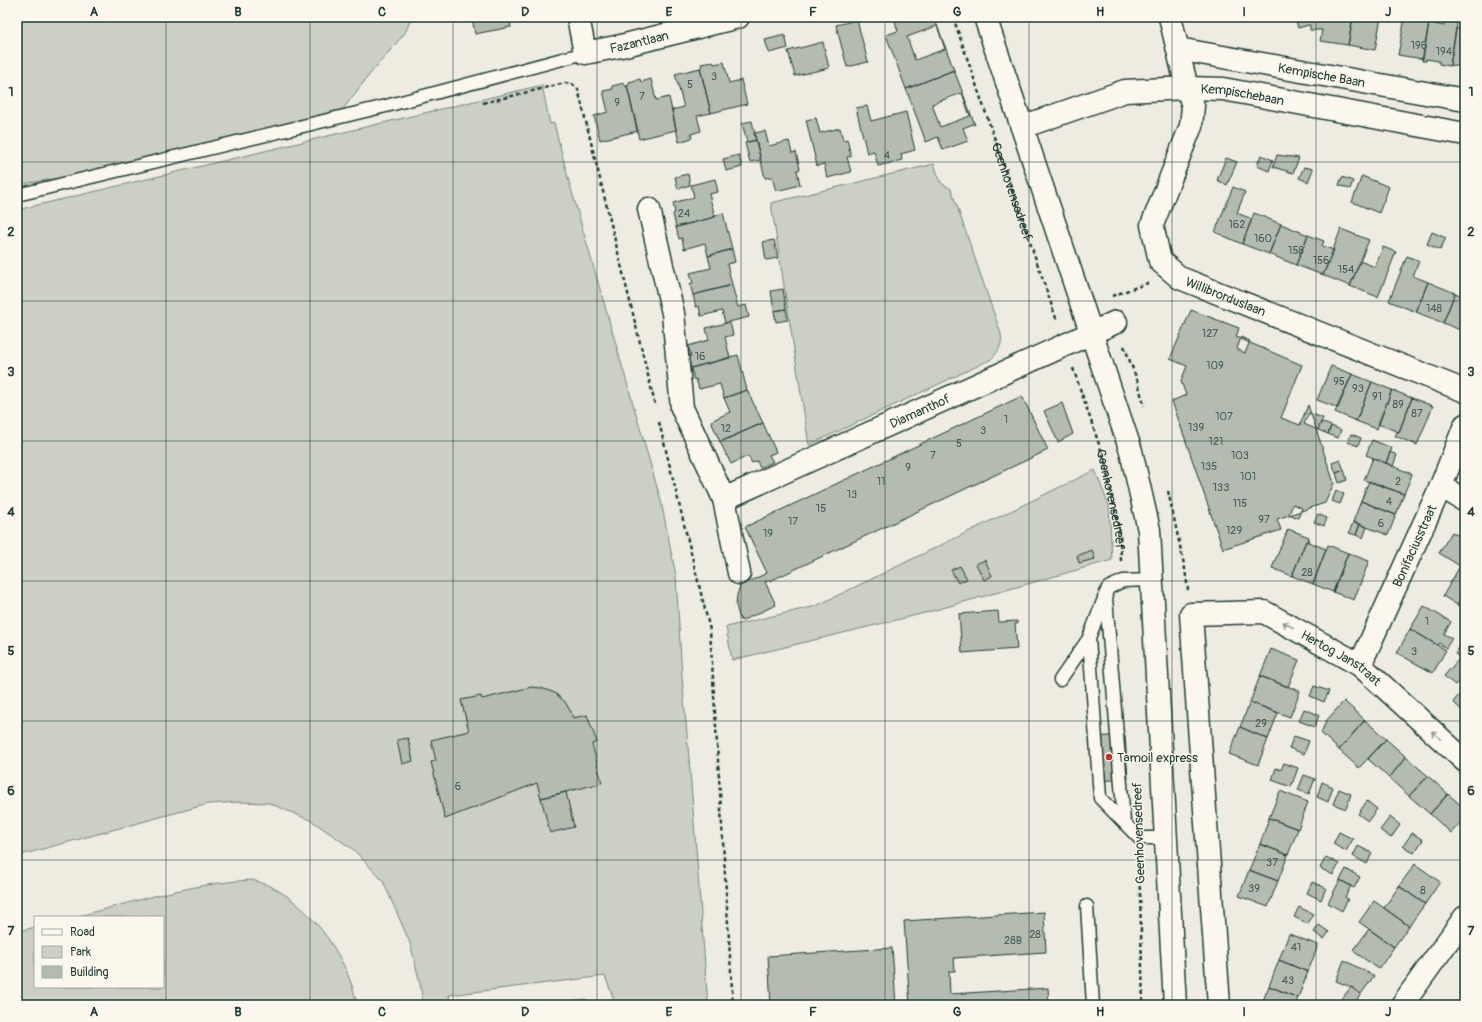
<svg xmlns="http://www.w3.org/2000/svg" width="1482" height="1022" font-family="Pangolin,sans-serif">
<style>
.green{fill:#cbcfc4;stroke:#75867c}
.building{fill:#b4bbb0;stroke:#1f3d34;fill-rule:evenodd}
.lines{fill:none;stroke-linecap:round;stroke-linejoin:round}
.lane-casing{stroke:#1f3d34;stroke-width:15}
.street-casing{stroke:#1f3d34;stroke-width:25}
.secondary-casing{stroke:#1f3d34;stroke-width:25}
.path{stroke:#1f3d34;stroke-width:2.5;stroke-dasharray:4 3;stroke-linecap:butt}
.lane{stroke:#fbf7ec;stroke-width:12}
.street{stroke:#fbf7ec;stroke-width:22}
.secondary{stroke:#fbf7ec;stroke-width:22}
.oneway{stroke:#8d9a90}
.grid{fill:none;stroke:#1f3d34;stroke-width:1;stroke-opacity:0.55}
.poi-dot{fill:#c8321e;stroke:#fbf7ec;stroke-width:1.5}
.labels{text-anchor:middle;stroke-width:3;stroke-linejoin:round;paint-order:stroke}
.number-label{font-size:11px;fill:#445c53}
.street-label{font-size:13px;fill:#1f3d34;stroke:#fbf7ec}
.poi-label{font-size:13px;fill:#1f3d34;stroke:#fbf7ec;text-anchor:start}
.neatline{fill:none;stroke:#1f3d34;stroke-width:1.5}
.grid-label{font-size:13px;text-anchor:middle;font-weight:bold;fill:#1f3d34}
</style>
<rect width="100%" height="100%" fill="#eeece1"/>
<filter id="ink" filterUnits="userSpaceOnUse"><feTurbulence type="fractalNoise" baseFrequency=".025" numOctaves="2"/><feDisplacementMap in="SourceGraphic" scale="8" xChannelSelector="R" yChannelSelector="G"/><feConvolveMatrix kernelMatrix="1 2 1 2 8 2 1 2 1" color-interpolation-filters="sRGB"/></filter>
<g filter="url(#ink)">
<!-- green -->
<path class="green" d="M17,17H412L405,33L370,74L343,109L87,173L17,185Z
M542,85L550,124L554,123L568,178L661,501L676,576L682,676L690,770L708,1005H616L605,976L449,995L450,1005H423L420,983L410,943L383,881L354,850L312,821L269,803L239,802L208,804L17,856V317H18L17,310V210Z
M934,164L941,183L951,189L1001,334C1003,345 998,353 990,360L809,445L771,203Z
M1095,470L1109,506L1112,560L925,613L732,660L726,627L816,606Z
M252,880C258,882 266,884 272,887C313,908 349,960 357,1005H17V932L35,927V987H163V917H75C133,902 192,883 252,880Z
M586,999L588,1005H534Z"/>
<!-- building -->
<path class="building" d="M472,17H509L511,27L475,34Z
M897,17H921L923,22L934,17L954,70L906,89L886,35L898,31L894,18ZM937,26L945,49L915,60L907,37Z
M1295,17H1353L1348,45L1320,41L1322,30H1310V25H1309L1298,28Z
M1353,17H1381L1375,50L1348,45Z
M1405,17L1431,18V23H1429L1423,59L1398,55Z
M1445,17L1458,18L1450,66L1439,64V61L1426,59V61H1422L1429,23L1444,26Z
M857,20L868,62L847,67L836,25Z
M1456,28L1465,30L1464,67L1450,65Z
M785,35L788,48L769,53L765,40Z
M823,42L829,68L795,76L788,51Z
M713,62L714,64L724,62L729,83L741,80L747,104L711,113L700,68L702,67L701,64Z
M700,68L711,113L697,116L701,131L691,134L692,138L679,142L672,110L684,107L675,74Z
M954,70L975,125L973,124L963,128L968,141L943,150L938,137L926,142L906,89ZM962,93L970,116L940,127L932,104Z
M640,79L641,82L651,79L656,100L669,97L676,130L639,139L627,86L629,85V82Z
M624,83L625,86H627L638,131L600,140L594,116L608,112L603,91L613,89L612,86Z
M867,106L871,121L906,112L915,150L901,154L902,160L878,166L874,151L867,153L856,108Z
M816,118L820,133L840,128L843,140L847,139L851,156L847,157L851,172L827,178L824,164L817,166L806,120Z
M752,121L756,140L747,142L742,123Z
M765,131L769,146L789,141L792,153L796,152L800,169L797,170L800,185L776,191L772,177L765,178L754,133Z
M756,140L761,160L750,162L745,143Z
M739,155L742,167L726,171L723,159Z
M1261,155L1273,160L1269,171L1257,166Z
M1277,155L1299,158L1293,173L1273,167Z
M1226,158L1237,162L1227,185L1217,180Z
M1304,167L1313,169L1308,182L1299,178Z
M688,174L690,185L678,189L675,177Z
M1362,176L1389,187L1379,213L1352,202Z
M1342,177L1353,181L1350,189L1339,185Z
M715,179L718,192L709,194L715,217L676,227L673,214L675,213L673,203L694,197L691,185Z
M1233,187L1245,192L1237,213L1252,219L1242,244L1215,232Z
M723,213L732,249L708,256L705,243L684,249L682,238L679,239L676,227L715,217V216Z
M1254,213L1281,224L1269,254L1242,244Z
M1281,224L1308,235L1296,265L1269,254Z
M1341,229L1369,240L1350,286L1323,275Z
M1432,232L1446,238L1440,250L1427,244Z
M1308,235L1324,241L1322,246L1334,250L1323,275L1296,265Z
M774,240L778,258L766,260L763,242Z
M1383,247L1396,252L1378,297L1350,286L1360,261L1375,267Z
M732,249L735,262L727,264L732,285L693,295L690,284L693,283L690,273L711,268L708,256Z
M1407,256L1419,261L1413,276L1428,282L1416,312L1389,301Z
M1428,282L1455,293L1443,323L1416,312Z
M732,285L738,307L746,305L749,317L725,323L722,311L701,316L699,306L696,307L693,295Z
M783,289L786,309L774,311L771,291Z
M1455,293L1465,297V332L1443,323Z
M786,309L788,320L776,322L774,311Z
M1191,310L1239,328L1236,337L1302,365L1281,418L1300,425L1308,405L1334,483L1325,503L1277,519L1281,530L1223,549L1172,401L1186,395L1181,381L1187,366L1170,359Z
M730,322L733,335L725,337L730,358L691,368L688,357L691,356L688,346L709,340L706,328Z
M1241,337L1250,341L1245,353L1237,349Z
M738,355L747,390L724,398L720,384L699,389L696,379L694,380L691,368Z
M1331,366L1352,374L1338,408L1317,400Z
M1352,374L1372,382L1356,421L1335,412Z
M1372,382L1392,390L1377,429L1356,421Z
M747,390L763,423L720,442L711,421L730,412L724,398Z
M1392,390L1412,398L1399,432L1378,424Z
M1022,396L1048,450L770,581V580L765,582L776,605L741,621L738,613L736,605L737,595L740,586L767,573L745,527Z
M1412,398L1433,406L1417,445L1395,436L1397,432H1399Z
M1062,403L1073,434L1058,442L1044,411Z
M1309,413L1323,418L1318,430L1304,424Z
M1321,422L1331,426L1328,434L1318,430Z
M763,423L776,452L769,455L773,462L760,468L757,461L752,463L748,456L731,464L720,442Z
M1331,426L1341,430L1338,438L1328,434Z
M1351,434L1361,438L1358,446L1348,442Z
M1372,440L1392,448L1386,463L1366,455Z
M1390,452L1397,455L1393,466L1386,463Z
M1373,458L1412,474L1404,494L1364,480Z
M1340,460L1344,470L1336,473L1332,463Z
M1344,470L1347,480L1339,483L1336,473Z
M1369,481L1404,494L1396,515L1361,501Z
M1336,491L1344,494L1340,504L1332,501Z
M1361,501L1396,515L1388,535L1353,522Z
M1293,504L1302,508L1298,518L1289,514Z
M1318,514L1327,518L1324,526L1314,522Z
M1353,522L1360,524L1356,535L1349,533Z
M1360,524L1367,527L1363,538L1356,535Z
M1288,529L1309,537L1308,542L1306,541L1292,576L1272,568Z
M1452,532L1463,538L1464,536L1465,537V591L1457,605L1443,596L1460,566L1439,553Z
M1306,541L1326,549L1313,584L1292,576Z
M1328,545L1348,553L1333,592L1313,584Z
M1092,550L1095,559L1079,563L1077,556Z
M1348,553L1369,561L1354,600L1333,592Z
M985,560L992,576L984,580L976,564Z
M960,566L967,579L958,583L951,570Z
M1465,591V610L1457,605Z
M1424,606L1451,622L1444,634L1452,638L1446,648L1439,643L1437,645L1410,629Z
M998,611L999,622L1017,621V624H1015L1017,649L962,653L959,614Z
M1410,629L1446,650L1433,673L1397,653Z
M1461,644L1465,646V660L1455,654Z
M1271,649L1299,660L1288,687L1260,676Z
M1460,658L1465,661V674L1455,685L1444,676Z
M1260,676L1300,691L1290,717L1250,702Z
M1314,686L1329,691L1324,702L1310,696Z
M531,687L541,688L555,693L565,702L571,712L573,718L587,715L597,742L592,744L602,783L541,798L537,783L445,819L431,762L436,761L431,740L469,731L461,700L481,696L482,699Z
M1465,688V713L1453,702Z
M1344,701L1365,720L1339,750L1321,733L1326,721Z
M1250,702L1278,713L1268,739L1240,727Z
M1304,709L1319,715L1315,727L1299,721Z
M1365,720L1386,739L1359,768L1339,750Z
M1240,727L1268,739L1258,765L1229,754Z
M1125,735L1128,779L1095,781L1092,737Z
M1294,736L1309,741L1304,754L1289,748Z
M408,738L413,761L402,764L397,740Z
M1386,739L1406,757L1389,778L1368,759Z
M1406,757L1428,776L1409,796L1389,778Z
M1284,763L1298,768L1291,787L1272,780L1276,768L1281,770Z
M1304,775L1315,779L1309,794L1298,790Z
M1428,776L1448,794L1430,814L1409,796Z
M1322,782L1333,787L1328,802L1317,797Z
M1339,789L1351,794L1346,809L1333,804Z
M1280,791L1308,802L1298,829L1269,818Z
M566,792L574,827L550,833L541,798Z
M1448,794L1465,809V818L1451,833L1430,814Z
M1367,801L1377,809L1368,821L1358,814Z
M1390,817L1400,825L1391,838L1380,830Z
M1269,818L1298,829L1288,855L1260,844Z
M1339,832L1353,839L1346,851L1333,844Z
M1412,833L1423,840L1414,853L1403,846Z
M1260,844L1288,855L1278,881L1249,870Z
M1358,846L1372,853L1367,864L1353,856Z
M1326,857L1339,864L1333,875L1320,868Z
M1415,864L1440,882L1425,904L1399,886Z
M1346,869L1360,877L1354,888L1340,880Z
M1249,870L1278,881L1268,907L1239,896Z
M1340,880L1351,886L1345,897L1348,899L1342,911L1328,903Z
M1312,882L1326,888L1321,900L1307,893Z
M1399,886L1425,904L1409,926L1384,908Z
M1374,901L1409,926L1394,947L1359,922Z
M1299,907L1313,914L1308,924L1294,917Z
M1044,912L1046,952L954,958L955,971H949L950,994L1048,988L1049,1005H910L904,921Z
M1319,925L1329,932L1324,939L1314,932Z
M1369,929L1394,947L1379,969L1353,951Z
M1289,934L1318,945L1308,972L1279,960Z
M892,948L896,1005H771L768,956Z
M1279,960L1308,972L1298,998L1269,986Z
M1344,960L1374,976L1361,994L1351,987L1336,981Z
M1269,986L1298,998L1295,1005H1261Z
M1351,987L1361,994L1353,1005H1348L1341,1000Z"/>
<g class="lines">
<defs>
<path id="lane" d="M17,195L386,106L585,53
M1151,580L1123,581L1108,588L1089,638L1100,798L1139,838H1166
M1106,598L1124,822
M1060,680L1089,638
M1087,906L1093,1005"/>
<g id="street">
<path id="s3" d="M578,17L585,53L621,46L738,17"/>
<path id="s4" d="M1170,17L1187,88L1193,106L1191,126L1152,225L1160,261L1180,278L1465,391"/>
<path id="s5" d="M1178,49L1465,100"/>
<path id="s6" d="M1022,127L1125,91L1187,88L1223,89L1465,134"/>
<path id="s7" d="M649,209L673,313L682,408L724,499L1116,322"/>
<path d="M1441,486L1465,501"/>
<path d="M724,499L739,573"/>
<path id="s8" d="M1360,665L1441,486L1465,425"/>
<path id="s9" d="M1219,1005L1191,614L1264,612L1360,665L1465,761"/>
<path d="M1402,1005L1465,917"/>
</g>
<path id="secondary" d="M985,17L1131,451L1149,530L1175,1005"/>
</defs>
<!-- lane casing -->
<use href="#lane" class="lane-casing"/>
<!-- street casing -->
<use href="#street" class="street-casing"/>
<!-- secondary casing -->
<use href="#secondary" class="secondary-casing"/>
<!-- path -->
<g class="path">
<path id="s1" d="M953,17L1057,321"/>
<path d="M483,103L565,83L572,84L578,89L655,404"/>
<path d="M1112,296L1148,283"/>
<path d="M1124,346L1138,382L1144,406"/>
<path id="s2" d="M1073,368L1103,456L1120,533L1121,562"/>
<path d="M659,422L710,630L733,1005"/>
<path d="M1168,491L1185,569L1188,590"/>
<path d="M1139,858L1143,1005"/>
</g>
<!-- lane -->
<use href="#lane" class="lane"/>
<!-- street -->
<use href="#street" class="street"/>
<!-- secondary -->
<use href="#secondary" class="secondary"/>
</g>
<!-- one-way arrows -->
<defs><path id="oneway-shaft" d="M-6 0H5M1.5-3L5.5 0L1.5 3" fill="none" stroke-width="1.6" stroke-linecap="round" stroke-linejoin="round"/></defs>
<g class="oneway">
<use href="#oneway-shaft" transform="translate(1288 625) rotate(-151)"/>
<use href="#oneway-shaft" transform="translate(1436 735) rotate(-138)"/>
</g>
</g>
<!-- grid -->
<path class="grid" d="M166,17V1005M310,17V1005M453,17V1005M597,17V1005M741,17V1005M885,17V1005M1029,17V1005M1172,17V1005M1316,17V1005M17,162H1465M17,301H1465M17,441H1465M17,581H1465M17,721H1465M17,860H1465"/>
<!-- markers -->
<circle class="poi-dot" cx="1109" cy="757" r="4"/>
<g class="labels">
<!-- number labels -->
<g class="number-label">
<text x="1419" y="49">196</text>
<text x="1444" y="55">194</text>
<text x="714" y="80">3</text>
<text x="690" y="88">5</text>
<text x="642" y="100">7</text>
<text x="617" y="106">9</text>
<text x="887" y="159">4</text>
<text x="684" y="217">24</text>
<text x="1237" y="228">162</text>
<text x="1263" y="242">160</text>
<text x="1296" y="254">158</text>
<text x="1321" y="264">156</text>
<text x="1346" y="273">154</text>
<text x="1434" y="312">148</text>
<text x="1210" y="337">127</text>
<text x="700" y="360">16</text>
<text x="1215" y="369">109</text>
<text x="1339" y="385">95</text>
<text x="1358" y="392">93</text>
<text x="1377" y="400">91</text>
<text x="1398" y="408">89</text>
<text x="1417" y="417">87</text>
<text x="1224" y="420">107</text>
<text x="1006" y="423">1</text>
<text x="1196" y="431">139</text>
<text x="726" y="432">12</text>
<text x="983" y="434">3</text>
<text x="1216" y="445">121</text>
<text x="959" y="447">5</text>
<text x="933" y="459">7</text>
<text x="1240" y="459">103</text>
<text x="1209" y="470">135</text>
<text x="908" y="471">9</text>
<text x="1248" y="480">101</text>
<text x="881" y="485">11</text>
<text x="1398" y="485">2</text>
<text x="1221" y="491">133</text>
<text x="852" y="498">13</text>
<text x="1389" y="505">4</text>
<text x="1240" y="507">115</text>
<text x="821" y="512">15</text>
<text x="1264" y="523">97</text>
<text x="793" y="525">17</text>
<text x="1381" y="527">6</text>
<text x="1234" y="534">129</text>
<text x="768" y="537">19</text>
<text x="1307" y="576">28</text>
<text x="1427" y="625">1</text>
<text x="1414" y="655">3</text>
<text x="1261" y="727">29</text>
<text x="458" y="790">6</text>
<text x="1272" y="866">37</text>
<text x="1254" y="892">39</text>
<text x="1423" y="894">8</text>
<text x="1035" y="938">28</text>
<text x="1013" y="944">28B</text>
<text x="1296" y="951">41</text>
<text x="1288" y="984">43</text>
</g>
<!-- street labels -->
<g class="street-label">
<text dy="5" stroke="none"><textPath href="#s3" startOffset="92">Fazantlaan</textPath></text>
<text dy="5" stroke="none"><textPath href="#s5" startOffset="146">Kempische Baan</textPath></text>
<text dy="5" stroke="none"><textPath href="#s6" startOffset="227">Kempischebaan</textPath></text>
<text dy="5" stroke="none"><textPath href="#s1" startOffset="184">Geenhovensedreef</textPath></text>
<text dy="5" stroke="none"><textPath href="#s4" startOffset="331">Willibrorduslaan</textPath></text>
<text dy="5" stroke="none"><textPath href="#s7" startOffset="517">Diamanthof</textPath></text>
<text dy="5" stroke="none"><textPath href="#s2" startOffset="137">Geenhovensedreef</textPath></text>
<text dy="5" stroke="none"><textPath href="#s8" startOffset="131">Bonifaciusstraat</textPath></text>
<text dy="5" stroke="none"><textPath href="#s9" startOffset="555">Hertog Janstraat</textPath></text>
<text transform="translate(1138 833) rotate(-92)" y="5">Geenhovensedreef</text>
</g>
<!-- poi labels -->
<g class="poi-label">
<text x="1117" y="762">Tamoil express</text>
</g>
</g>
<!-- margin -->
<rect width="1482" height="1022" fill="none" stroke="#fbf7ec" stroke-width="44"/>
<!-- legend -->
<rect x="34" y="916" width="130" height="72" fill="#fbf7ec" stroke="#a3ada2"/>
<rect x="42" y="929" width="20" height="6" fill="#fbf7ec" stroke="#a3ada2"/>
<text x="70" y="936" font-size="12" fill="#1f3d34">Road</text>
<rect x="42" y="946" width="20" height="12" fill="#cbcfc4" stroke="#a3ada2"/>
<text x="70" y="956" font-size="12" fill="#1f3d34">Park</text>
<rect x="42" y="966" width="20" height="12" fill="#b4bbb0" stroke="#a3ada2"/>
<text x="70" y="976" font-size="12" fill="#1f3d34">Building</text>
<rect x="22" y="22" width="1438" height="978" class="neatline"/>
<g class="grid-label">
<text x="94" y="16">A</text>
<text x="238" y="16">B</text>
<text x="382" y="16">C</text>
<text x="525" y="16">D</text>
<text x="669" y="16">E</text>
<text x="813" y="16">F</text>
<text x="957" y="16">G</text>
<text x="1100" y="16">H</text>
<text x="1244" y="16">I</text>
<text x="1388" y="16">J</text>
<text x="11" y="96">1</text>
<text x="1471" y="96">1</text>
<text x="11" y="236">2</text>
<text x="1471" y="236">2</text>
<text x="11" y="376">3</text>
<text x="1471" y="376">3</text>
<text x="11" y="516">4</text>
<text x="1471" y="516">4</text>
<text x="11" y="655">5</text>
<text x="1471" y="655">5</text>
<text x="11" y="795">6</text>
<text x="1471" y="795">6</text>
<text x="11" y="935">7</text>
<text x="1471" y="935">7</text>
<text x="94" y="1016">A</text>
<text x="238" y="1016">B</text>
<text x="382" y="1016">C</text>
<text x="525" y="1016">D</text>
<text x="669" y="1016">E</text>
<text x="813" y="1016">F</text>
<text x="957" y="1016">G</text>
<text x="1100" y="1016">H</text>
<text x="1244" y="1016">I</text>
<text x="1388" y="1016">J</text>
</g>
</svg>
